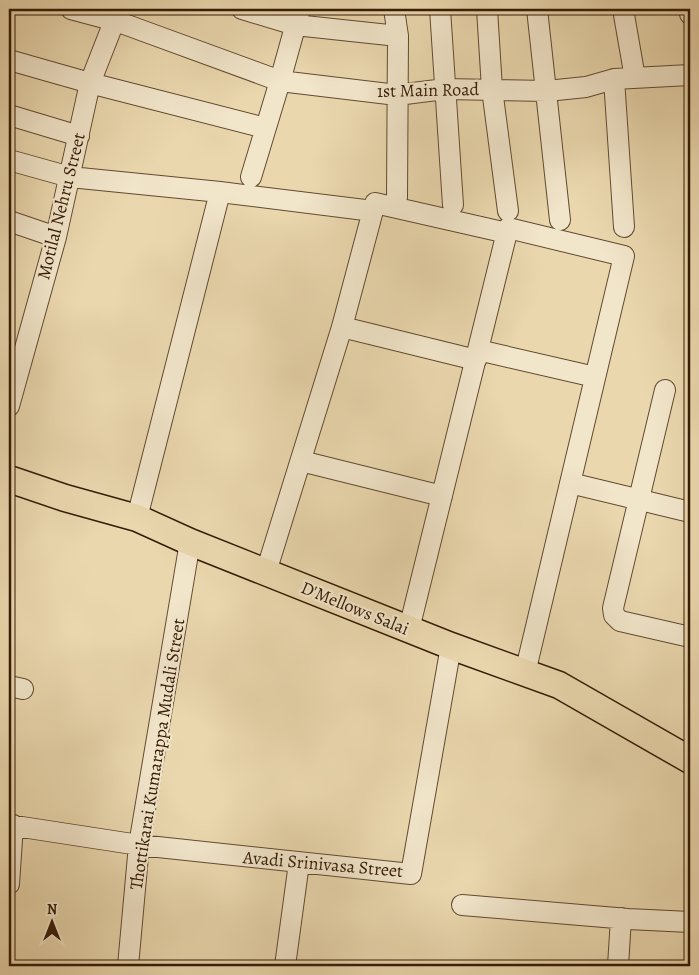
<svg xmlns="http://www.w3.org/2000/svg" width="699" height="975" font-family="Alegreya,serif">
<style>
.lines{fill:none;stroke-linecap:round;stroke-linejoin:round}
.minor-casing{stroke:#624a30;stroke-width:22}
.major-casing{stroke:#351b06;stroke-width:29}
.minor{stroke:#f1e5ca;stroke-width:20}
.major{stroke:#ead7ae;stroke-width:26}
.labels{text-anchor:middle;stroke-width:4.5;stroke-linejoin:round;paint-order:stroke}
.street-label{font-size:18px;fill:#351b06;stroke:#f1e5ca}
</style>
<rect width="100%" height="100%" fill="#ead7ae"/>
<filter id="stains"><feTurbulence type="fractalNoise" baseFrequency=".004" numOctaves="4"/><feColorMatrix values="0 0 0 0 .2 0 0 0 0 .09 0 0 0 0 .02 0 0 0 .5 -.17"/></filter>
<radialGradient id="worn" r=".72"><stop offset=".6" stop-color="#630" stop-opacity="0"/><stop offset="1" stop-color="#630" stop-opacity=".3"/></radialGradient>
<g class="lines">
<defs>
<path id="minor" d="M71,9L116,21L280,81L397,95L445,89L547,91L586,87L614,79L690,75
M242,9L295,25L398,36
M394,9L398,36L397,198
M440,9L453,205
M487,9L492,89L508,211
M537,9L560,220
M623,9L635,78
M690,9V14
M9,60L90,83L265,128
M614,79L624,227
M9,115L79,136
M9,160L70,177L220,192
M251,177L280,81L300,9
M9,221L56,237
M342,327L476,360
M478,350L595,377
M665,390L613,608L614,615L620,621L690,637
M9,406L56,237L90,83L119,9
M301,461L442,496
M570,483L690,512
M137,518L220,192L373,211
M266,572L342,327L375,203L507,233
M409,629L508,228L624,256L525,673
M9,686L23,689
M9,825L139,845L411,874L451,646
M9,884L13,825
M462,905L628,919L690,922
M128,966L139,845L190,542
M285,966L299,863
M618,966L621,918"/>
<path id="major" d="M9,479L65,498L137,518L190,542L451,646L559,685L690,760"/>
</defs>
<!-- minor casing -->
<use href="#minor" class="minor-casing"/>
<!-- major casing -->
<use href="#major" class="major-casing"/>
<!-- minor -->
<use href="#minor" class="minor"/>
<!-- major -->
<use href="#major" class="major"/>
</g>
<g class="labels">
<!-- street labels -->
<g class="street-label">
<text transform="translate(428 90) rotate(-1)" y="6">1st Main Road</text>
<text transform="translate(61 206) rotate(-76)" y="6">Motilal Nehru Street</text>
<text transform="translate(355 608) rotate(22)" y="6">D'Mellows Salai</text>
<text transform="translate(157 754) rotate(-81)" y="6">Thottikarai Kumarappa Mudali Street</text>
<text transform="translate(323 864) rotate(5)" y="6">Avadi Srinivasa Street</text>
</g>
</g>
<!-- margin -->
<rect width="699" height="975" fill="none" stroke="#ead7ae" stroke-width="30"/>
<rect x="10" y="10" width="679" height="955" fill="none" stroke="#351b06" stroke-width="2.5"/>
<rect x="15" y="15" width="669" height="945" fill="none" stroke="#351b06"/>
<!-- north arrow -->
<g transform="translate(52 922)" stroke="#f1e5ca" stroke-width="4" paint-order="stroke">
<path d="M0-4L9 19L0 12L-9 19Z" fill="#351b06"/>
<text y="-8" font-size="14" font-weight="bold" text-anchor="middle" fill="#351b06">N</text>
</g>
<rect width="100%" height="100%" filter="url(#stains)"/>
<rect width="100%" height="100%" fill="url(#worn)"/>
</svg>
